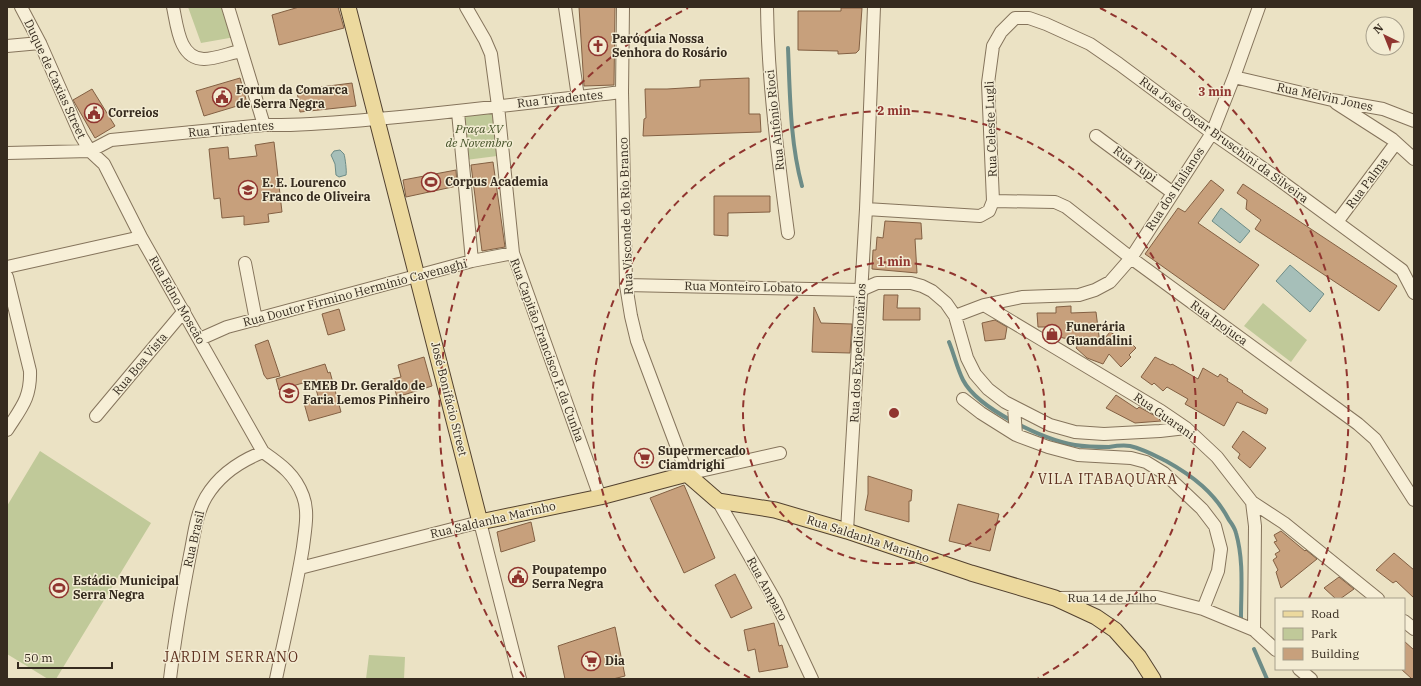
<svg xmlns="http://www.w3.org/2000/svg" width="1421" height="686" font-family="'IBM Plex Serif',serif">
<style>
.green{fill:#c0c999}
.water{fill:#a6bfb9;stroke:#6d8c87}
.lines{fill:none;stroke-linecap:round;stroke-linejoin:round}
.stream{stroke:#6d8c87;stroke-width:4}
.building{fill:#c7a07c;stroke:#836043}
.minor-casing{stroke:#85745c;stroke-width:14}
.major-casing{stroke:#534230;stroke-width:17}
.minor{stroke:#f7efd7;stroke-width:12}
.major{stroke:#ecd99e;stroke-width:15}
.ring{fill:none;stroke:#90352f;stroke-width:2;stroke-dasharray:7 5}
.labels{text-anchor:middle;stroke-width:3;stroke-linejoin:round;paint-order:stroke}
.poi-label{font-size:12px;font-weight:bold;fill:#362b1f;stroke:#f3ecd3;text-anchor:start}
.street-label{font-size:12px;fill:#362b1f;stroke:#f3ecd3}
.park-label{font-size:12px;font-style:italic;fill:#445127;stroke:#f3ecd3}
.quarter-label{font-size:14px;letter-spacing:1px;fill:#603221;stroke:#f3ecd3}
.centre{fill:#90352f;stroke:#f3ecd3;stroke-width:2}
.ring-label{font-size:12px;text-anchor:middle;font-weight:bold;fill:#90352f;stroke:#f3ecd3;stroke-width:3;stroke-linejoin:round;paint-order:stroke}
</style>
<rect width="100%" height="100%" fill="#ebe2c4"/>
<!-- green -->
<path class="green" d="M188,7H224L235,37L201,43Z
M492,112L497,156L466,160L462,115Z
M1263,303L1307,340L1291,362L1244,326Z
M40,451L151,523L56,679H48L7,654V506Z
M369,655L405,657L404,679H366Z"/>
<!-- water -->
<path class="water" d="M340,150L344,154C345,157 347,172 346,175L339,177L336,175L335,164L331,155L334,151Z
M1221,208L1250,231L1240,243L1212,221Z
M1290,265L1324,294L1310,312L1276,281Z"/>
<g class="lines">
<!-- stream -->
<path class="stream" d="M788,48C790,94 790,142 802,186
M949,342C954,354 957,368 963,380C978,409 1044,440 1075,445C1087,447 1097,447 1109,447C1115,446 1123,445 1130,446C1143,449 1154,455 1166,461C1193,476 1215,493 1229,520C1232,524 1235,529 1236,533C1244,561 1241,590 1241,618
M1254,649L1267,679"/>
</g>
<!-- building -->
<path class="building" d="M299,7H338L344,28L279,45L272,15Z
M579,7H615L614,85L584,86Z
M841,8H862L859,50L856,53L838,54V51L798,50V11H841Z
M240,78L247,103L204,116L196,91Z
M749,78V114H760L761,132L643,136L644,119L646,118L645,89H667L700,87V80Z
M352,83L356,106L300,112L297,90Z
M92,89L115,126L95,138L73,100Z
M274,142L282,212L268,214L269,222L244,225V216L222,218L220,198L214,199L209,149L228,147L229,159L257,156L255,145Z
M493,162L505,247L482,251L471,165Z
M456,170L457,186L406,197L403,180Z
M1211,180L1224,190L1198,223L1259,265L1224,310L1145,254L1178,208L1185,212Z
M1243,184L1397,286L1379,311L1255,229L1261,220L1246,209L1247,200L1237,193Z
M714,196H770V212L728,213V236L714,235Z
M885,221L921,223L922,239H915L917,273L872,269L873,250H876L877,237L883,238Z
M884,295H898L897,308H920V320H883Z
M1071,306V313L1096,312L1100,344L1110,332L1125,341L1127,339L1136,348L1129,355L1131,357L1121,367L1109,354L1103,364L1087,358L1076,348L1081,340L1063,338L1050,331H1046V327H1038L1037,313H1056V307Z
M814,307L821,323L852,324L850,353L812,352Z
M339,309L345,330L328,335L322,314Z
M995,320L1007,327L1005,339L985,341L982,323Z
M268,340L280,376L267,379L264,375L255,345Z
M424,357L432,386L397,397L392,379L401,377L398,365Z
M1155,357L1171,365L1172,364L1198,379L1203,368L1218,377L1220,374L1228,379L1227,381L1243,391L1242,392L1268,409L1266,414L1237,402L1224,426L1185,404L1188,399L1167,387L1163,391L1154,383L1152,385L1141,377Z
M325,364L328,373L330,372L341,412L309,421L304,403L319,399L313,380L279,390L276,379Z
M1116,395L1137,409L1139,407L1157,417L1161,421L1135,423L1106,408Z
M1243,431L1266,448L1250,468L1238,458L1240,454L1232,447Z
M868,476L912,490L911,501H909V522L865,510L868,494Z
M684,485L715,558L684,573L650,498Z
M958,504L999,514L990,551L949,541Z
M531,522L535,541L501,552L497,532Z
M1281,531L1305,551L1306,550L1317,559L1281,588L1276,572L1278,570L1273,560L1277,557L1275,554L1280,551L1274,542L1277,541L1274,535Z
M1394,553L1414,570V598L1396,581L1393,583L1376,570Z
M735,574L752,608L731,618L715,585Z
M1339,577L1354,589L1340,599H1336L1324,588Z
M774,623L779,646L782,645L788,667L759,672L755,649L748,651L744,630Z
M615,627L625,676L613,679H565L558,646Z
M1404,641L1414,650V679H1412L1401,669H1404Z"/>
<g class="lines">
<defs>
<path id="minor" d="M21,7L40,43L81,136L90,151L104,164L141,237L263,452C280,464 295,474 303,496C309,512 305,530 303,547C296,591 285,635 276,679
M173,7C177,25 179,59 204,59C215,59 230,53 241,51
M228,7L264,125
M466,7L485,40L491,54L498,106L513,253L600,497
M565,7L578,97
M623,7L622,92L626,285L631,316L637,341L687,474L780,453
M767,7C768,83 778,158 788,233
M7,46L40,43
M1234,77L1332,100L1383,109L1414,121
M1336,103L1392,139L1414,159
M458,112L472,261
M1096,136L1173,193
M7,153L90,151L111,140L264,125C302,126 340,122 377,119C459,112 541,101 622,92
M993,201L1055,202L1066,207L1131,258L1358,424L1375,439L1414,500
M866,209L980,216L989,211L993,201L988,83L993,46L1001,32L1015,18H1029L1046,24L1090,44L1119,64L1212,133L1274,176L1402,270L1414,293
M1337,222L1396,143
M245,263L256,320
M7,267L141,237
M7,277L30,371C31,398 21,408 7,430
M626,285L861,290L877,283H911L922,286L932,291L946,303L955,316L967,358L975,374L988,389L1005,402L1050,425L1075,432L1104,434L1160,431L1186,428
M984,305L1161,411L1186,428L1217,457L1252,502L1284,523L1378,599
M955,316L984,305L1022,297L1079,295L1095,290L1110,282L1131,258L1212,133L1234,77L1259,7
M200,339L227,327L472,261L513,253
M963,399L981,413L1016,435L1048,447L1078,455L1131,458L1146,462L1164,473L1202,509L1215,526L1221,549L1218,571L1203,609
M1014,407L1016,435
M96,416L184,311
M718,501L776,602L812,679
M1252,502L1255,526L1254,630
M847,531L866,209L874,7
M300,568L480,522L520,679
M1058,598L1157,597L1203,609L1254,630L1276,650
M1404,621L1414,629
M1299,669L1311,679
M170,679C175,637 182,596 190,555C194,536 196,514 206,497C219,475 240,461 263,452"/>
<path id="major" d="M348,7L480,522L600,497L687,474L718,501L775,510L847,531L971,573L1055,598L1096,617L1115,630L1139,657L1153,679"/>
</defs>
<!-- minor casing -->
<use href="#minor" class="minor-casing"/>
<!-- major casing -->
<use href="#major" class="major-casing"/>
<!-- minor -->
<use href="#minor" class="minor"/>
<!-- major -->
<use href="#major" class="major"/>
</g>
<!-- distance rings -->
<g class="ring">
<circle cx="894" cy="413" r="151"/>
<path d="M750 678A302 302 0 1 1 1038 678"/>
<path d="M524 677A454 454 0 0 1 688 8M1100 8A454 454 0 0 1 1309 598"/>
</g>
<!-- icons -->
<defs>
<symbol id="church-ring" viewBox="-11 -11 22 22"><circle r="9.5" fill="#f3ecd3" stroke="#90352f" stroke-width="1.5"/><path d="M-1.2-6h2.4v3.5h3.3v2.4h-3.3V6h-2.4V-.1h-3.3v-2.4h3.3Z" fill="#90352f"/></symbol>
<symbol id="civic-ring" viewBox="-11 -11 22 22"><circle r="9.5" fill="#f3ecd3" stroke="#90352f" stroke-width="1.5"/><path d="M-.6-6.5H3V-4.5H.6V-3L4-1V1h2V6H-6V1h2V-1L-.6-3ZM-1.2 2.5V6h2.4V2.5Z" fill="#90352f"/></symbol>
<symbol id="stadium-ring" viewBox="-11 -11 22 22"><circle r="9.5" fill="#f3ecd3" stroke="#90352f" stroke-width="1.5"/><path d="M0-5a6.5 5 0 1 0 0 10a6.5 5 0 1 0 0-10ZM-3.5-1.8h7v3.6h-7Z" fill="#90352f"/></symbol>
<symbol id="school-ring" viewBox="-11 -11 22 22"><circle r="9.5" fill="#f3ecd3" stroke="#90352f" stroke-width="1.5"/><path d="M0-5L7-2L0 1L-7-2ZM-4 1L0 2.5L4 1V4Q0 6-4 4Z" fill="#90352f"/></symbol>
<symbol id="shop-ring" viewBox="-11 -11 22 22"><circle r="9.5" fill="#f3ecd3" stroke="#90352f" stroke-width="1.5"/><path d="M-5-2.5h2.3a2.7 3.5 0 0 1 5.4 0H5L5.5 6h-11ZM-1.5-2.5h3a1.5 2.3 0 0 0-3 0Z" fill="#90352f"/></symbol>
<symbol id="supermarket-ring" viewBox="-11 -11 22 22"><circle r="9.5" fill="#f3ecd3" stroke="#90352f" stroke-width="1.5"/><path d="M-6-5.5h2.5l.6 2H6L4.5 2H-2.5L-4.4-4H-6ZM-1.5 3.2a1.3 1.3 0 1 0 .1 0ZM3 3.2a1.3 1.3 0 1 0 .1 0Z" fill="#90352f"/></symbol>
</defs>
<g fill-rule="evenodd">
<use href="#church-ring" x="587" y="35" width="22" height="22"/>
<use href="#civic-ring" x="211" y="86" width="22" height="22"/>
<use href="#civic-ring" x="83" y="102" width="22" height="22"/>
<use href="#stadium-ring" x="420" y="171" width="22" height="22"/>
<use href="#school-ring" x="237" y="179" width="22" height="22"/>
<use href="#shop-ring" x="1041" y="323" width="22" height="22"/>
<use href="#school-ring" x="278" y="382" width="22" height="22"/>
<use href="#supermarket-ring" x="633" y="447" width="22" height="22"/>
<use href="#civic-ring" x="507" y="566" width="22" height="22"/>
<use href="#stadium-ring" x="48" y="577" width="22" height="22"/>
<use href="#supermarket-ring" x="580" y="650" width="22" height="22"/>
</g>
<g class="labels">
<!-- poi labels -->
<g class="poi-label">
<text x="612" y="43">Paróquia Nossa<tspan x="612" dy="14">Senhora do Rosário</tspan></text>
<text x="236" y="94">Forum da Comarca<tspan x="236" dy="14">de Serra Negra</tspan></text>
<text x="108" y="117">Correios</text>
<text x="445" y="186">Corpus Academia</text>
<text x="262" y="187">E. E. Lourenco<tspan x="262" dy="14">Franco de Oliveira</tspan></text>
<text x="1066" y="331">Funerária<tspan x="1066" dy="14">Guandalini</tspan></text>
<text x="303" y="390">EMEB Dr. Geraldo de<tspan x="303" dy="14">Faria Lemos Pinheiro</tspan></text>
<text x="658" y="455">Supermercado<tspan x="658" dy="14">Ciamdrighi</tspan></text>
<text x="532" y="574">Poupatempo<tspan x="532" dy="14">Serra Negra</tspan></text>
<text x="73" y="585">Estádio Municipal<tspan x="73" dy="14">Serra Negra</tspan></text>
<text x="605" y="665">Dia</text>
</g>
<!-- street labels -->
<g class="street-label">
<text transform="translate(55 79) rotate(65)" y="4">Duque de Caxias Street</text>
<text transform="translate(1325 97) rotate(12)" y="4">Rua Melvin Jones</text>
<text transform="translate(560 99) rotate(-6)" y="4">Rua Tiradentes</text>
<text transform="translate(775 120) rotate(-96)" y="4">Rua Antônio Rioci</text>
<text transform="translate(231 129) rotate(-5)" y="4">Rua Tiradentes</text>
<text transform="translate(991 129) rotate(-92)" y="4">Rua Celeste Lugli</text>
<text transform="translate(1224 140) rotate(36)" y="4">Rua José Oscar Bruschini da Silveira</text>
<text transform="translate(1135 164) rotate(37)" y="4">Rua Tupi</text>
<text transform="translate(1367 183) rotate(-53)" y="4">Rua Palma</text>
<text transform="translate(1175 189) rotate(-57)" y="4">Rua dos Italianos</text>
<text transform="translate(626 216) rotate(-92)" y="4">Rua Visconde do Rio Branco</text>
<text transform="translate(743 287) rotate(1)" y="4">Rua Monteiro Lobato</text>
<text transform="translate(355 293) rotate(-15)" y="4">Rua Doutor Firmino Hermínio Cavenaghi</text>
<text transform="translate(177 300) rotate(60)" y="4">Rua Edno Moscão</text>
<text transform="translate(1219 323) rotate(36)" y="4">Rua Ipojuca</text>
<text transform="translate(547 350) rotate(70)" y="4">Rua Capitão Francisco P. da Cunha</text>
<text transform="translate(858 353) rotate(-87)" y="4">Rua dos Expedicionários</text>
<text transform="translate(140 364) rotate(-50)" y="4">Rua Boa Vista</text>
<text transform="translate(449 399) rotate(76)" y="4">José Bonifácio Street</text>
<text transform="translate(1164 416) rotate(35)" y="4">Rua Guarani</text>
<text transform="translate(493 520) rotate(-13)" y="4">Rua Saldanha Marinho</text>
<text transform="translate(194 539) rotate(-77)" y="4">Rua Brasil</text>
<text transform="translate(868 539) rotate(18)" y="4">Rua Saldanha Marinho</text>
<text transform="translate(767 589) rotate(61)" y="4">Rua Amparo</text>
<text x="1112" y="602">Rua 14 de Julho</text>
</g>
<!-- park labels -->
<g class="park-label">
<text x="479" y="133">Praça XV<tspan x="479" dy="14">de Novembro</tspan></text>
</g>
<!-- quarter labels -->
<g class="quarter-label">
<text x="1108" y="484">VILA ITABAQUARA</text>
<text x="231" y="662">JARDIM SERRANO</text>
</g>
</g>
<circle cx="894" cy="413" r="6" class="centre"/>
<g class="ring-label">
<text x="1215" y="96">3 min</text>
<text x="894" y="115">2 min</text>
<text x="894" y="266">1 min</text>
</g>
<!-- border -->
<rect width="1421" height="686" fill="none" stroke="#362b1f" stroke-width="16"/>
<!-- legend -->
<rect x="1275" y="598" width="130" height="72" fill="#f3ecd3" stroke="#a79f8b"/>
<rect x="1283" y="611" width="20" height="6" fill="#ecd99e" stroke="#a79f8b"/>
<text x="1311" y="618" font-size="12" fill="#362b1f">Road</text>
<rect x="1283" y="628" width="20" height="12" fill="#c0c999" stroke="#a79f8b"/>
<text x="1311" y="638" font-size="12" fill="#362b1f">Park</text>
<rect x="1283" y="648" width="20" height="12" fill="#c7a07c" stroke="#a79f8b"/>
<text x="1311" y="658" font-size="12" fill="#362b1f">Building</text>
<!-- north arrow -->
<g transform="translate(1385 36) rotate(317)"><circle r="19" fill="#f3ecd3" stroke="#a79f8b"/>
<path d="M0-3L7 15L0 10L-7 15Z" fill="#90352f"/>
<text y="-6" font-size="11" font-weight="bold" text-anchor="middle" fill="#362b1f">N</text>
</g>
<!-- scale -->
<path d="M18 662v6h94v-6" fill="none" stroke="#362b1f" stroke-width="2"/>
<text x="24" y="662" font-size="12" fill="#362b1f" stroke="#f3ecd3" stroke-width="3" paint-order="stroke">50 m</text>
</svg>
